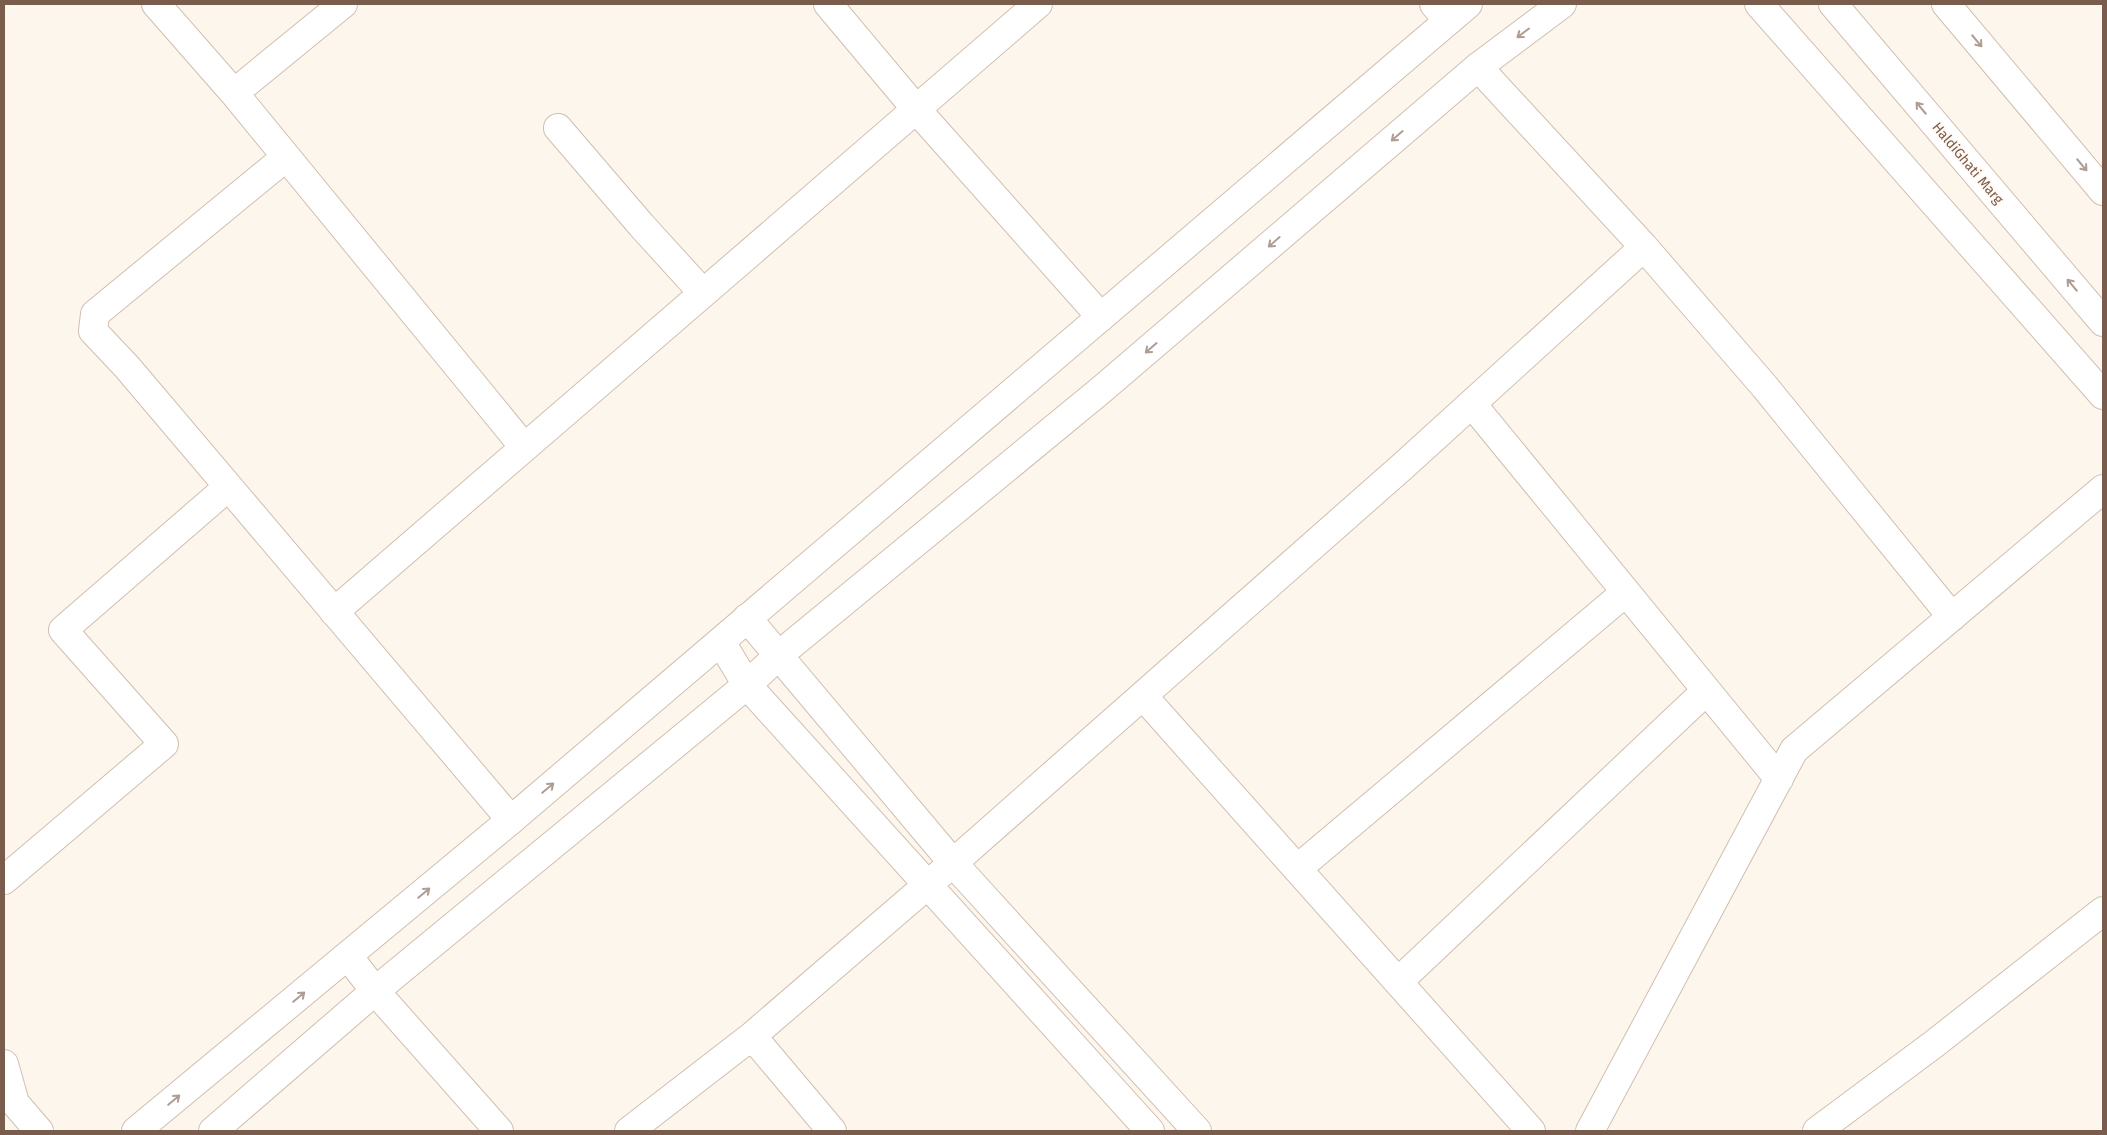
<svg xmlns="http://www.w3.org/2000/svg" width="2107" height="1135" font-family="'Fira Sans',sans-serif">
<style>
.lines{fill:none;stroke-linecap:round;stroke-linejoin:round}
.minor-casing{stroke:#d1beb0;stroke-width:30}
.tertiary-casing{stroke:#d1beb0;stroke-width:30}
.minor{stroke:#fff;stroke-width:28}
.tertiary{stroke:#fff;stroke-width:28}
.oneway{stroke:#af9d94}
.labels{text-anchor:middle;stroke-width:4;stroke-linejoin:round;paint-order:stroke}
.street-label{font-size:14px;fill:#7a5c4d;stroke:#fffaf3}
</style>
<rect width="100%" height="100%" fill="#fdf6ec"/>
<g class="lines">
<defs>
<path id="minor" d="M156,4L234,93L524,447
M828,4L916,109L1101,317
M1434,4L1448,21
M1759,4L2103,395
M1478,67L1644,247L1765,387L1952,617
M234,93L343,4
M558,128L642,226L703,293
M286,157L95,314L93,331L127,367L511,820
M1472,404L1779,779
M334,612L1038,4
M747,618L953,863L1197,1131
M721,642L747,685L1150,1131
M1143,696L1531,1131
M1297,869L1626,592
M4,880L164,744L63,630L228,487
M348,956L375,991L499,1131
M1398,982L1706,691
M752,1036L832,1131
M4,1064L15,1103L39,1131
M629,1131L752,1036L953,863L1403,466L1644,247
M1590,1131L1794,750L2103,489
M1817,1131L1934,1044L2103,911"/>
<path id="tertiary" d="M1833,4L2103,322
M1946,4L2103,191
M136,1131L511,820L1468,4
M213,1131L375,991L747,685L779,655L1101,390L1478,67L1562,4"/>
</defs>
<!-- minor casing -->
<use href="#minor" class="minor-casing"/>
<!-- tertiary casing -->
<use href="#tertiary" class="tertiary-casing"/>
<!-- minor -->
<use href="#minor" class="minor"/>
<!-- tertiary -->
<use href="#tertiary" class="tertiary"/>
</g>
<!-- one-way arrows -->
<defs><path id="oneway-shaft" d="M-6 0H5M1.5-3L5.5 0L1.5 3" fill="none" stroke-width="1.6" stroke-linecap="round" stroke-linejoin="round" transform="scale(1.25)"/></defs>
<g class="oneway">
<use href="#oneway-shaft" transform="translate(1523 33) rotate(143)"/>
<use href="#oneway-shaft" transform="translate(1977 41) rotate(50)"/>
<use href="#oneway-shaft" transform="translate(1921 108) rotate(-130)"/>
<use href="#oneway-shaft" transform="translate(1397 136) rotate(139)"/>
<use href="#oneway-shaft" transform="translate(2082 165) rotate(50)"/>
<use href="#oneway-shaft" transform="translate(1274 242) rotate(139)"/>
<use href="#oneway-shaft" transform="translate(2072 285) rotate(-130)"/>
<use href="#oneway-shaft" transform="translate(1151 348) rotate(139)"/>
<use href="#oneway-shaft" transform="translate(548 788) rotate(-40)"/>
<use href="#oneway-shaft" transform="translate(424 893) rotate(-40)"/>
<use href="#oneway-shaft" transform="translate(299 997) rotate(-40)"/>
<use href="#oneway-shaft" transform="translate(174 1100) rotate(-40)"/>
</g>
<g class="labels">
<!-- street labels -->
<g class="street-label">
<text transform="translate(1968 163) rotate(50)" y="5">HaldiGhati Marg</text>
</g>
</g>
<!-- border -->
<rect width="2107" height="1135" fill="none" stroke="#7a5c4d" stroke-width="10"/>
</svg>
